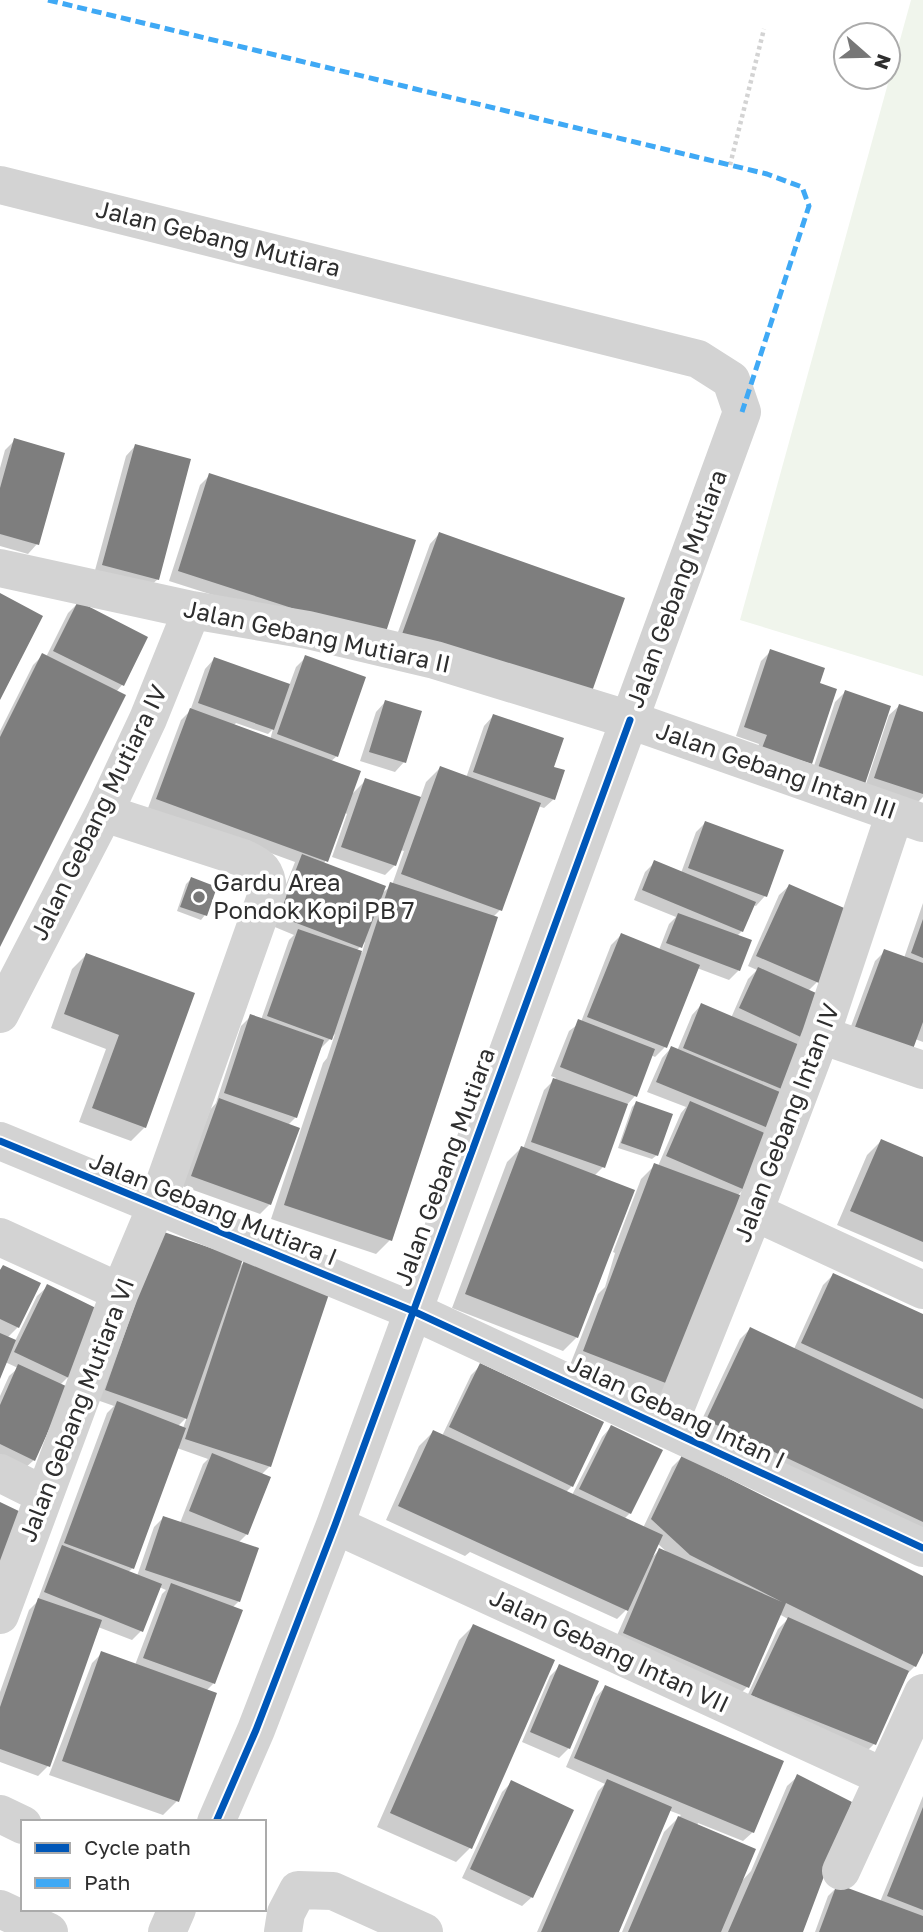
<svg xmlns="http://www.w3.org/2000/svg" width="923" height="1932" font-family="'Golos Text',sans-serif">
<style>
.green{fill:#f0f5ec}
.shadow{fill:#0003;fill-rule:evenodd}
.building{fill:#7e7e7e}
.lines{fill:none;stroke-linecap:round;stroke-linejoin:round}
.path{stroke:#d3d3d3;stroke-width:4.5;stroke-dasharray:3.5 3.5;stroke-linecap:butt}
.minor{stroke:#d3d3d3;stroke-width:38}
.quiet{stroke:#3fa9f5;stroke-width:5;stroke-dasharray:10 5;stroke-linecap:butt}
.cycleway-casing{stroke:#fff;stroke-width:11}
.cycleway{stroke:#0057b8;stroke-width:7}
.poi-dot{fill:#777;stroke:#fff;stroke-width:2.5}
.labels{text-anchor:middle;stroke-width:7;stroke-linejoin:round;paint-order:stroke}
.street-label{font-size:24px;fill:#2e2e2e;stroke:#fff}
.poi-label{font-size:24px;fill:#2e2e2e;stroke:#fff;text-anchor:start}
</style>
<rect width="100%" height="100%" fill="#fff"/>
<!-- green -->
<path class="green" d="M911,0H923V676L740,620Z"/>
<!-- shadow -->
<path class="shadow" d="M15,440L37,544L28,554L0,546V468L5,450Z
M135,446L158,579L148,588L94,574L126,456Z
M210,475L373,646L169,581L200,485Z
M439,534L578,709L394,643L430,544Z
M78,603L146,638L122,685L116,692L0,942V731L33,665L43,655L46,657L68,613Z
M771,651L818,684L754,758L759,744L736,736L761,661Z
M306,657L337,756L330,762L351,795L366,780L420,799L426,782L440,768L466,778L484,726L493,716L552,768L554,799L544,808L538,806L500,910L493,917L390,1240L376,1254L271,1219L323,1063L327,1058L335,1034L321,1048L296,1117L288,1125L270,1204L260,1214L182,1186L210,1110L216,1103L241,1026L251,1016L261,1020L289,940L294,935L270,925L295,862L148,808L181,720L190,711L205,669L214,659L289,686L296,667ZM236,723L268,734L273,729L270,740L233,726ZM344,812L347,814L332,857L385,875L395,865L400,850L404,851L392,885L380,895L324,864ZM365,942L362,953L356,951Z
M845,692L888,707L810,778L835,702Z
M385,702L404,762L395,772L360,761L376,712Z
M899,706L923,714V797L916,804L865,787L889,715Z
M705,823L782,851L765,896L756,906L753,905L742,931L737,936L739,970L729,980L697,968L665,1047L655,1057L651,1055L635,1096L625,1107L603,1167L594,1176L577,1337L563,1351L452,1308L507,1162L521,1148L523,1149L544,1090L556,1078L551,1076L569,1031L581,1022L611,945L621,935L659,950L669,924L676,917L634,900L645,872L655,862L681,873L696,832Z
M191,879L215,888L205,915L201,920L177,911L186,884Z
M789,886L848,912L817,982L808,991L823,998L744,1189L737,1196L661,1400L570,1365L598,1294L605,1287L615,1253L613,1252L641,1179L655,1165L658,1166L681,1113L686,1107L647,1092L662,1058L671,1048L677,1051L692,1015L701,1005L731,1018L748,979L757,970L748,966L779,895Z
M923,903V1042L915,1039L847,1037L875,961L885,951L904,958Z
M86,955L192,994L145,1127L131,1141L79,1122L106,1049L51,1028L72,969Z
M636,1103L657,1155L652,1159L618,1148L632,1107Z
M881,1141L923,1159V1262L837,1225L867,1155Z
M151,1242L238,1268L244,1262L270,1466L262,1474L247,1534L238,1543L239,1601L232,1608L241,1611L213,1684L206,1691L177,1801L163,1815L49,1775L92,1663L102,1653L135,1665L162,1594L166,1590L159,1587L141,1631L132,1640L98,1627L48,1766L38,1776L0,1762V1692L29,1610L37,1602L107,1413L114,1406L97,1400ZM187,1417L183,1428L178,1426ZM177,1448L208,1459L203,1464L180,1523L163,1518L154,1527L137,1576L128,1572L133,1568Z
M3,1267L38,1284L18,1327L7,1338L15,1341L37,1296L47,1287L68,1377L60,1385L34,1460L24,1469L0,1458V1396L9,1376L18,1368L5,1362L0,1375V1270Z
M833,1275L923,1316V1536L697,1430L740,1339L750,1329L794,1349L823,1285Z
M480,1366L572,1486L566,1492L572,1495L602,1437L611,1427L661,1451L630,1513L624,1519L643,1528L672,1467L682,1457L923,1579V1649L915,1666L905,1676L874,1744L864,1754L743,1705L778,1629L788,1619L779,1614L747,1687L738,1696L614,1642L630,1606L617,1619L470,1552L465,1556L386,1520L419,1446L433,1432L442,1436L471,1375ZM657,1543L669,1554L659,1550L649,1561Z
M473,1626L552,1661L470,1848L456,1862L377,1827L459,1640Z
M560,1666L569,1748L559,1758L522,1742L550,1676Z
M605,1687L753,1832L743,1841L698,1823L697,1826L741,1882L751,1871L787,1786L797,1777L801,1932H622L664,1832L681,1815L668,1810L617,1932H537L598,1791L605,1784L566,1767L596,1697Z
M512,1782L532,1897L522,1906L462,1878L502,1792Z
M923,1796V1932H815L828,1896L838,1886L880,1902Z"/>
<!-- building -->
<path class="building" d="M14,438L65,453L39,545L0,534V488Z
M135,444L191,459L159,580L102,565Z
M209,473L416,540L384,638L178,571Z
M439,532L625,598L589,700L402,634Z
M0,593L43,616L0,700Z
M78,601L148,637L124,686L53,651Z
M770,649L825,668L820,683L837,689L812,764L762,748L767,735L744,727Z
M42,653L126,695L0,947V737Z
M305,655L366,677L338,757L277,734Z
M214,657L290,684L274,730L198,703Z
M845,690L891,706L865,784L818,768Z
M385,700L422,711L406,763L369,752Z
M899,704L923,712V794L874,778Z
M190,708L361,771L328,862L156,799Z
M493,714L564,738L554,767L565,770L555,800L473,772Z
M440,766L541,803L502,911L401,874Z
M365,778L421,797L396,866L341,847Z
M705,821L784,850L767,897L688,868Z
M302,854L386,886L362,948L278,916Z
M654,860L756,902L743,932L642,890Z
M191,877L217,887L207,916L180,907Z
M390,882L498,917L392,1241L284,1205Z
M789,884L851,911L819,983L756,956Z
M678,913L752,940L740,971L666,943Z
M923,919V958L911,953Z
M298,929L362,951L332,1040L267,1016Z
M621,933L700,965L667,1048L587,1017Z
M884,949L923,963V1022L913,1049L855,1027Z
M86,953L195,993L146,1128L92,1108L119,1035L64,1014Z
M758,967L825,997L805,1039L739,1008Z
M701,1003L802,1046L784,1090L683,1048Z
M250,1014L324,1040L297,1118L224,1093Z
M578,1019L655,1049L637,1097L560,1067Z
M671,1046L787,1095L773,1130L656,1082Z
M553,1078L628,1104L605,1168L531,1142Z
M219,1098L300,1128L271,1205L191,1176Z
M636,1101L673,1114L658,1156L621,1143Z
M690,1101L769,1135L745,1190L666,1156Z
M881,1139L923,1157V1242L850,1211Z
M521,1146L635,1190L578,1338L465,1294Z
M654,1163L748,1198L676,1387L583,1351Z
M161,1231L243,1259L187,1419L105,1390Z
M244,1260L331,1288L271,1467L185,1439Z
M3,1265L41,1283L19,1328L0,1319V1270Z
M833,1273L923,1314V1399L801,1343Z
M47,1284L102,1311L69,1378L14,1352Z
M750,1327L923,1409V1522L706,1420Z
M0,1333L16,1340L0,1379Z
M480,1363L604,1422L573,1487L449,1427Z
M18,1364L68,1387L35,1461L0,1444V1405Z
M117,1401L186,1428L134,1569L64,1543Z
M611,1425L663,1450L631,1514L579,1489Z
M433,1430L663,1535L628,1611L398,1506Z
M212,1453L271,1477L248,1535L189,1511Z
M682,1455L923,1576V1653L916,1667L786,1603L749,1688L623,1633L659,1548L782,1602L690,1555L651,1519Z
M0,1502L25,1514L0,1568Z
M163,1516L259,1548L240,1602L145,1570Z
M62,1545L162,1584L143,1632L44,1592Z
M171,1583L243,1610L215,1684L143,1658Z
M38,1598L102,1620L50,1767L0,1749V1707Z
M788,1617L909,1671L876,1745L751,1695Z
M473,1624L555,1660L472,1849L390,1813Z
M101,1651L217,1693L179,1802L62,1761Z
M559,1664L599,1681L570,1749L530,1732Z
M605,1685L784,1761L754,1833L574,1758Z
M797,1774L852,1802L803,1932H728Z
M607,1779L672,1807L619,1932H541Z
M511,1780L574,1810L533,1898L470,1869Z
M923,1807V1910L887,1896Z
M678,1816L756,1849L721,1932H628Z
M837,1884L923,1916V1932H819Z"/>
<g class="lines">
<!-- path -->
<path class="path" d="M730,165L764,29"/>
<!-- minor -->
<path class="minor" d="M0,185L698,359L731,380L742,412L335,1525L256,1730L216,1822
M0,568L192,610L308,630L435,660L630,720L923,823
M0,1014L104,813L148,719L192,610
M821,1035L923,1070
M0,1141L413,1311L923,1548
M754,1212L923,1290
M0,1237L120,1292
M667,1429L754,1212L821,1035L895,813
M0,1473L44,1495
M335,1525L884,1777
M0,1615L120,1292L156,1207L268,891C267,871 261,866 243,858L104,813
M0,1814L23,1825
M841,1871L923,1693
M0,1909L49,1932
M167,1932L177,1909
M283,1932L286,1913L298,1890L333,1891L424,1932"/>
<!-- quiet -->
<path class="quiet" d="M48,0L767,174L802,187L809,206L742,412"/>
<defs>
<path id="cycleway" d="M0,1141L413,1311L923,1548
M216,1822L256,1730L335,1525L630,720"/>
</defs>
<!-- cycleway casing -->
<use href="#cycleway" class="cycleway-casing"/>
<!-- cycleway -->
<use href="#cycleway" class="cycleway"/>
</g>
<!-- markers -->
<circle class="poi-dot" cx="199" cy="897" r="7"/>
<g class="labels">
<!-- street labels -->
<g class="street-label">
<text transform="translate(218 239) rotate(14)" y="8">Jalan Gebang Mutiara</text>
<text transform="translate(677 589) rotate(-70)" y="8">Jalan Gebang Mutiara</text>
<text transform="translate(317 637) rotate(12)" y="8">Jalan Gebang Mutiara II</text>
<text transform="translate(776 771) rotate(19)" y="8">Jalan Gebang Intan III</text>
<text transform="translate(99 813) rotate(-64)" y="8">Jalan Gebang Mutiara IV</text>
<text transform="translate(787 1123) rotate(-69)" y="8">Jalan Gebang Intan IV</text>
<text transform="translate(445 1167) rotate(-70)" y="8">Jalan Gebang Mutiara</text>
<text transform="translate(213 1209) rotate(22)" y="8">Jalan Gebang Mutiara I</text>
<text transform="translate(77 1410) rotate(-69)" y="8">Jalan Gebang Mutiara VI</text>
<text transform="translate(676 1412) rotate(25)" y="8">Jalan Gebang Intan I</text>
<text transform="translate(609 1651) rotate(25)" y="8">Jalan Gebang Intan VII</text>
</g>
<!-- poi labels -->
<g class="poi-label">
<text x="213" y="891">Gardu Area<tspan x="213" dy="28">Pondok Kopi PB 7</tspan></text>
</g>
</g>
<!-- legend -->
<rect x="21" y="1820" width="245" height="91" fill="#ffffff" stroke="#ababab" stroke-width="2"/>
<rect x="35" y="1843" width="35" height="10" fill="#0057b8" stroke="#ababab" stroke-width="2"/>
<text x="84" y="1855" font-size="21" fill="#2e2e2e">Cycle path</text>
<rect x="35" y="1878" width="35" height="10" fill="#3fa9f5" stroke="#ababab" stroke-width="2"/>
<text x="84" y="1890" font-size="21" fill="#2e2e2e">Path</text>
<!-- north arrow -->
<g transform="translate(867 56) rotate(110)"><circle r="33" fill="#ffffff" stroke="#ababab" stroke-width="2"/>
<path d="M0-5L12 26L0 18L-12 26Z" fill="#777777"/>
<text y="-10" font-size="19" font-weight="bold" text-anchor="middle" fill="#2e2e2e">N</text>
</g>
</svg>
